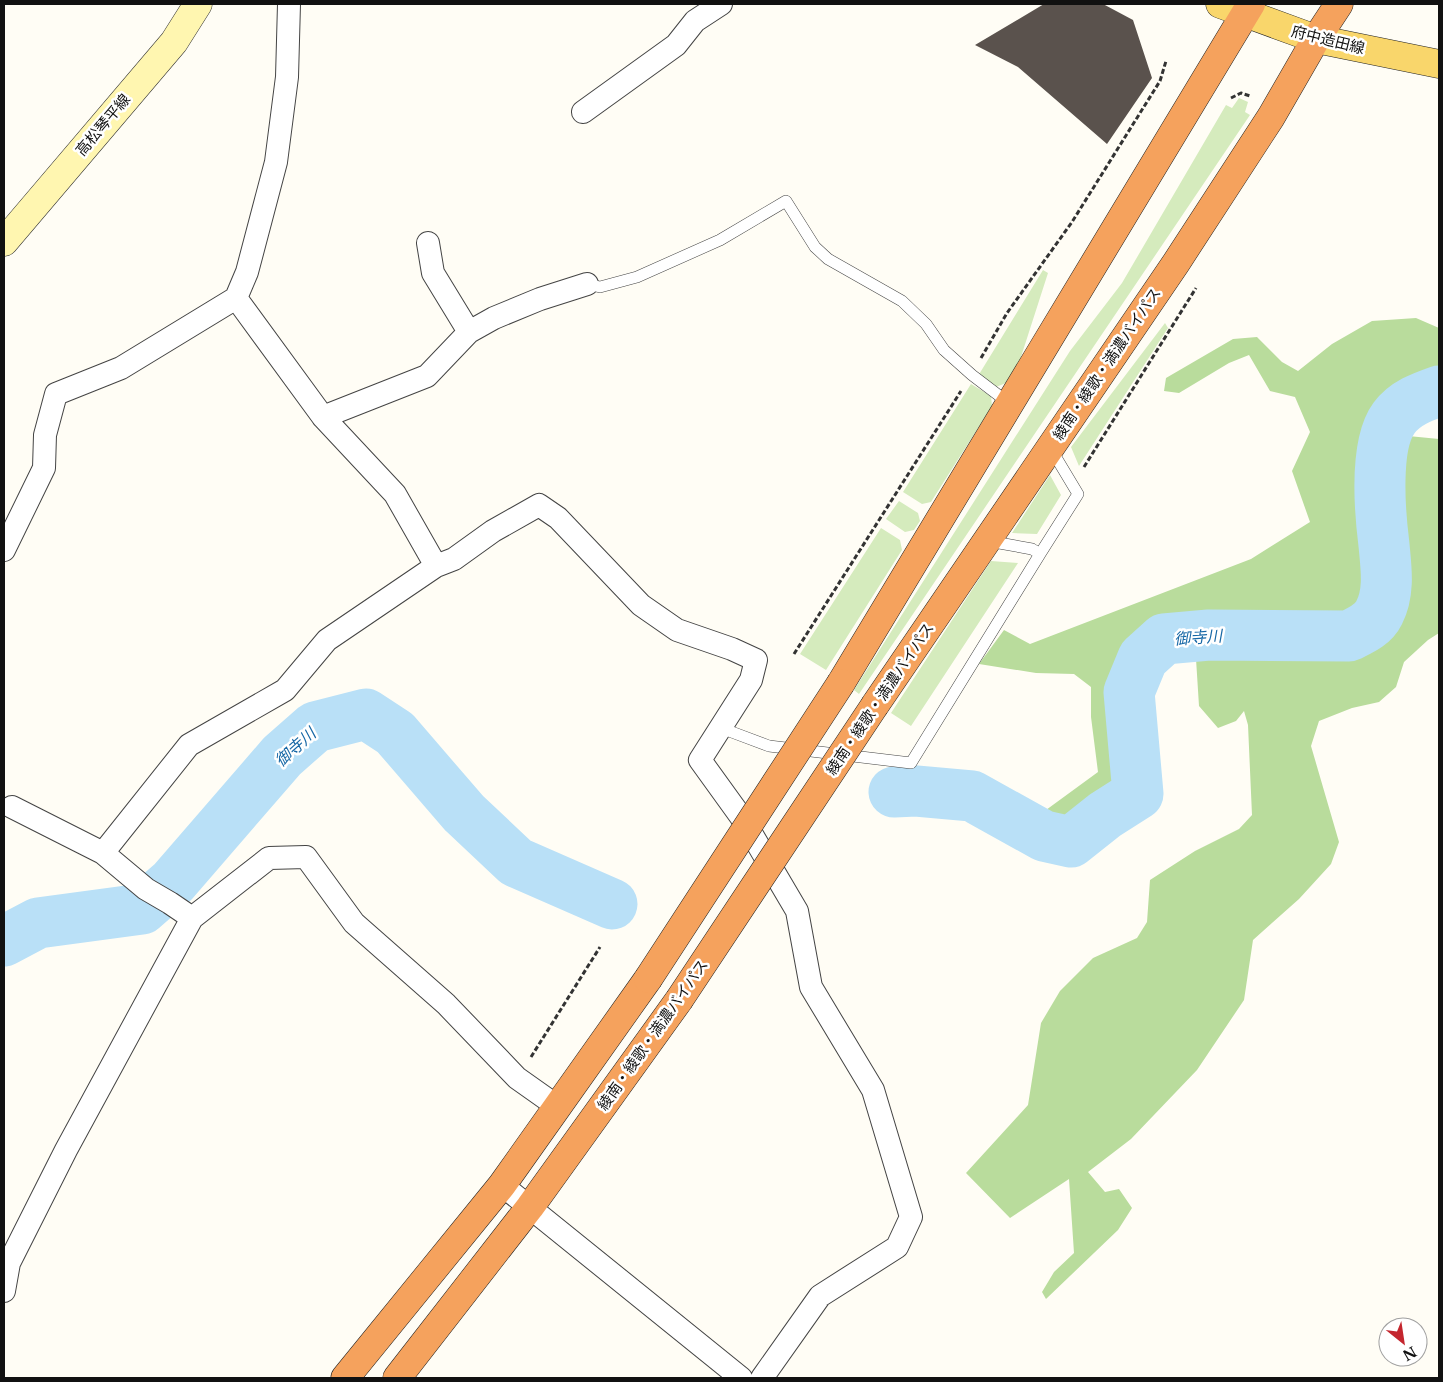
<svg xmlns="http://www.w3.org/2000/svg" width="1443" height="1382" font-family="'Libre Baskerville','Noto Sans JP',serif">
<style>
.green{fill:#d5ebbd}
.forest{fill:#b9dc9c}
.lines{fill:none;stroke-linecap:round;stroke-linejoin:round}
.river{stroke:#b9e0f7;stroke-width:51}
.building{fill:#5a524d}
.lane-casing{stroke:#444;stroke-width:12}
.street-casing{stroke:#444;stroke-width:24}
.secondary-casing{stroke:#333;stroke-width:29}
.primary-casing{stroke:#222;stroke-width:29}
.highway-casing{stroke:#222;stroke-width:29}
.path{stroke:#333;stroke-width:3;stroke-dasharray:5 2.5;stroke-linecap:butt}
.lane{stroke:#fff;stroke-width:11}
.street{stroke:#fff;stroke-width:22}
.secondary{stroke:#fff6b0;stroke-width:28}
.primary{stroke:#f9d66b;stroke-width:28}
.highway{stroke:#f5a25d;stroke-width:28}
.highway-bridge-casing{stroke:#222;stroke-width:29;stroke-linecap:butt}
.highway-bridge{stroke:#f5a25d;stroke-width:28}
.labels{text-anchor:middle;stroke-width:5;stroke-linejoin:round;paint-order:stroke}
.street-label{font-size:15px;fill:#111;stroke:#fff}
.water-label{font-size:16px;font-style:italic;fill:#1768a6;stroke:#fff}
</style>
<rect width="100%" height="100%" fill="#fffdf5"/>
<!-- green -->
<path class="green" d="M1239,98L1248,102L1245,112L1250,115L859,694L854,690L1070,351L1122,283L1226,105L1232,108Z
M1043,270L1048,273L1019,363L1006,383L996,387L978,376Z
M1165,323L1168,328L1079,466L1071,447Z
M971,384L991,396L992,406L931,502L922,504L903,492Z
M1050,475L1061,495L1037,534L1012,533Z
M899,501L918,513L920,521L914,530L905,532L886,519Z
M881,528L900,540L902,550L826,670L800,654Z
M991,561L1018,563L911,726L891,713Z"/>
<!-- forest -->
<path class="forest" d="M1416,318L1439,328V385L1411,393L1392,410L1380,433L1371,498L1382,576L1376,607L1366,622L1347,631L1209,629L1161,633L1139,653L1122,691L1131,791L1106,807L1069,835L1050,832L1046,810L1098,772L1091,717V687L1074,674L1036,673L979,664L1004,630L1030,644L1251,559L1310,522L1292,471L1310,432L1295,397L1270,391L1249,355L1229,363L1179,393L1164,391L1166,378L1233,339L1257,337L1282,362L1298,371L1332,344L1372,321Z
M1398,435L1439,439V633L1428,640L1404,662L1396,687L1379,702L1352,708L1319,721L1311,746L1339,842L1331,864L1299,899L1253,940L1244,1000L1197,1070L1131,1139L1088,1172L1105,1192L1119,1189L1132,1208L1118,1230L1046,1299L1042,1292L1054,1272L1074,1253L1069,1179L1010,1218L966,1173L1028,1105L1041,1023L1060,991L1093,958L1137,938L1147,922L1150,880L1195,851L1239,829L1252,815L1248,725L1244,711L1236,721L1218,728L1199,706L1195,643L1349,641L1374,630L1389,611L1395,579L1385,498L1389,442Z"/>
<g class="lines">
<!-- river -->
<path class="river" d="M894,792L916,791L972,796L1044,836L1071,842L1105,815L1138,794L1129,692L1143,658L1164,639L1209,635L1349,636C1361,630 1373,625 1379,613C1390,592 1386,567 1384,545C1380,513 1374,445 1394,418C1405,403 1422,397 1439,391
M4,941L38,923L142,909L173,882L282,756L315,727L366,714L395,733L464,813L516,862L612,904"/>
</g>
<!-- building -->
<path class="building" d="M1044,4H1103L1133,20L1152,78L1107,144L1018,67L975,45Z"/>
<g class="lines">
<defs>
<path id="lane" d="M587,284L600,287L637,277L720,240L786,201L815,247L828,259L902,301L926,324L944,350L972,375L1010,404
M1040,554L1078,494L1051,449
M721,728L769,746L911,763L1040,554L1032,549L988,541"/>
<path id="street" d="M583,112L676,45L695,21L721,4
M428,243L433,273L469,332
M236,298L323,417L395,494L436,566L454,559L493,531L539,505L558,518L641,605L677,630L732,649L756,660L751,680L700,760L744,821L797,911L811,987L873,1090L911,1217L897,1247L820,1296L762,1378
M323,417L427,376L469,332L494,318L540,299L587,284
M4,550L44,468L45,435L56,394L121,368L236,298L247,272L276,162L287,77L289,4
M103,853L189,745L285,690L327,640L436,566
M192,918L269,858L306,857L354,923L446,1004L517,1078L558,1107
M502,1185L741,1378
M4,1291L9,1263L66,1150L192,918L170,903L146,889L103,853L12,807"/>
<path id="secondary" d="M4,242L174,42L198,4"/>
<path id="primary" d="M1220,4L1316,39L1439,64"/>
<path id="highway" d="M841,683L1251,4
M875,705L1176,263L1271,117L1316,39L1339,4
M345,1378L502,1185L648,979
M397,1378L530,1207L679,1000"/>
</defs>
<!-- lane casing -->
<use href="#lane" class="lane-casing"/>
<!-- street casing -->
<use href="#street" class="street-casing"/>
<!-- secondary casing -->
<use href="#secondary" class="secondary-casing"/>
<!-- primary casing -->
<use href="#primary" class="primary-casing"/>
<!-- highway casing -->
<use href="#highway" class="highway-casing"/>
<!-- path -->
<path class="path" d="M1231,98L1241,93L1250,96
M981,358L1007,313L1072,222L1160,81L1166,61
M1084,467L1196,288
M794,654L961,391
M531,1057L600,947"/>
<!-- lane -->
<use href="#lane" class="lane"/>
<!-- street -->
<use href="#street" class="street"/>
<!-- secondary -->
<use href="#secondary" class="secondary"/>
<!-- primary -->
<use href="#primary" class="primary"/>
<!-- highway -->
<use href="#highway" class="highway"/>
<defs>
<path id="highway-bridge" d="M648,979L841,683
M679,1000L875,705"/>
</defs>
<!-- highway-bridge casing -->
<use href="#highway-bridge" class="highway-bridge-casing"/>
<!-- highway-bridge -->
<use href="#highway-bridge" class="highway-bridge"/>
</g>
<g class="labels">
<!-- street labels -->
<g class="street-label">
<text transform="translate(1328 40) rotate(14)" y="5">府中造田線</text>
<text transform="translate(103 125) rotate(-50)" y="5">高松琴平線</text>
<text transform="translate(1107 364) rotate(-56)" y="5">綾南・綾歌・満濃バイパス</text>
<text transform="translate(880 699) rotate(-56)" y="5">綾南・綾歌・満濃バイパス</text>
<text transform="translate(653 1035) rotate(-55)" y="5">綾南・綾歌・満濃バイパス</text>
</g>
<!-- water labels -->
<g class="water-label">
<text transform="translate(1198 637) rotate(-4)" y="6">御寺川</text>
<text transform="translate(295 747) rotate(-42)" y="6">御寺川</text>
</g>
</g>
<!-- border -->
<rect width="1443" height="1382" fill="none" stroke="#111111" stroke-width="10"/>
<!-- north arrow -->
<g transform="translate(1403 1342) rotate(150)"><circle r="24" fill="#ffffff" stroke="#a0a0a0"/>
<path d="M0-4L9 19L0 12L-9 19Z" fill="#c4262e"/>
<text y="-8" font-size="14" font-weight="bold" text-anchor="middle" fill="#111111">N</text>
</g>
</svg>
